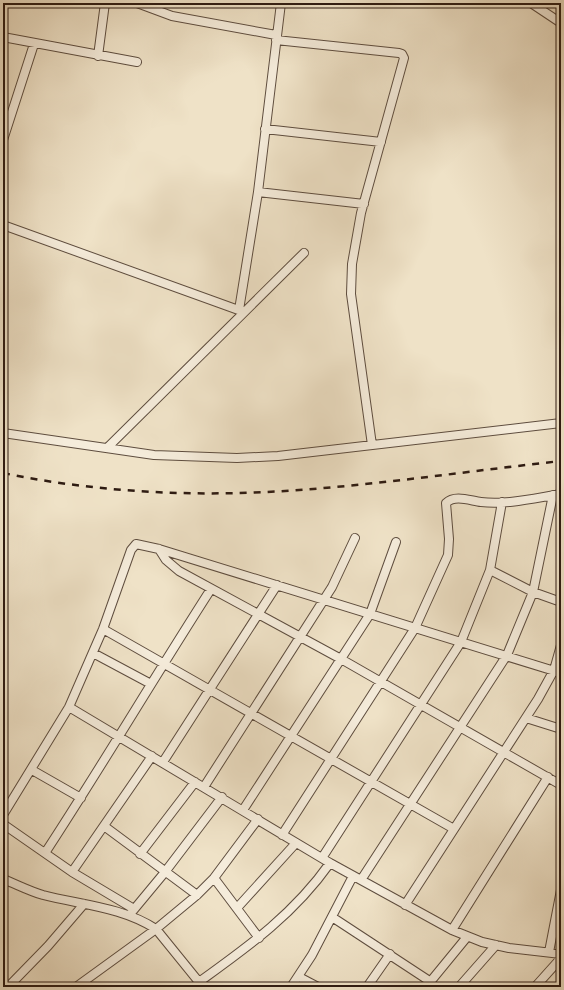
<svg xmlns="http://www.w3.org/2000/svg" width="564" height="990" font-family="'Libre Bodoni',serif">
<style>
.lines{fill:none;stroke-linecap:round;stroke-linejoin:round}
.minor-casing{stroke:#5e4d3f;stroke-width:10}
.minor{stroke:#f5ecdb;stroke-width:8}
.rail{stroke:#2e1b12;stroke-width:2.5;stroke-dasharray:7 7;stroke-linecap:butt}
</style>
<rect width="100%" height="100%" fill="#efe2c7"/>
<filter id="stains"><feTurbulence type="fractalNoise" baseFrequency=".005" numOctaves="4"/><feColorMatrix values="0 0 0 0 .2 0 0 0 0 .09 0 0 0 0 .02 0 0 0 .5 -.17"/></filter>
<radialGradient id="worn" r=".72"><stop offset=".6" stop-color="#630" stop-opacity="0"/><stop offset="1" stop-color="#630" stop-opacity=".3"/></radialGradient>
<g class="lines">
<defs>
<path id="minor" d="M137,3L172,16L276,35
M531,3L561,23
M3,37L137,62
M276,40L399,53L402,54L404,58L361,213L352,264L351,294L372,445
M98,56L105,3
M265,129L381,142
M3,140L34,44
M258,192L364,204
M3,225L244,312
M239,310L258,192L281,3
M3,433L154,455L237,458L278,456L561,423
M107,448L304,253
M159,549L166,560L179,571L341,659L561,785
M490,570L533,592L561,602
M103,629L454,829
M93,653L151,684
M69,707L330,863L452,930L482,942L509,948L561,954
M526,718L561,729
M163,762L277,585
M32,770L81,798
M204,787L332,587L355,538
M243,810L370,614L396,542
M3,815L69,707L103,629L131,550L136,544L159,549L561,673
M3,824L72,872L134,909
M104,826L197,895
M282,835L415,628L448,555L449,539L446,503C455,494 471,501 481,502C507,505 535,498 561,494
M45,853C102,766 155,676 211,589
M140,854L195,782
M322,858L461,642L490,570L502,502
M72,872L152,756
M214,878L259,938
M3,879C16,884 29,891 43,895C82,905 122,907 156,929L203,987
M361,880L507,655L533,592L553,495
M405,905L538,699L554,670L561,645
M237,908L296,843
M131,913L165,872L222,797
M332,917L431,982
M452,930L548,777
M549,952L561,890
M299,977L318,987
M199,982C249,946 294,914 330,863
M8,987L48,946L84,904
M76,987L156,929L197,895L214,878L258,819
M291,987L312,955L353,876
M367,987L390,954
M426,987L467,937
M459,987L496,945
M535,987L561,958"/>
</defs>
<!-- minor casing -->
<use href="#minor" class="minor-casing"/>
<!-- minor -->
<use href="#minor" class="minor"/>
<!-- rail -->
<path class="rail" d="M3,473C95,492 191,497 285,491C377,485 469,471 561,461"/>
</g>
<!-- margin -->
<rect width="564" height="990" fill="none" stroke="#efe2c7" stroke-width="16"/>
<rect x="4" y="4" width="556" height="982" fill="none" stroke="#2e1b12" stroke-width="2"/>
<rect x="8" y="8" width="548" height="974" fill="none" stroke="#2e1b12"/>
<rect width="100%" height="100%" filter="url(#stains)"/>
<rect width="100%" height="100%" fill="url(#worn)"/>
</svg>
